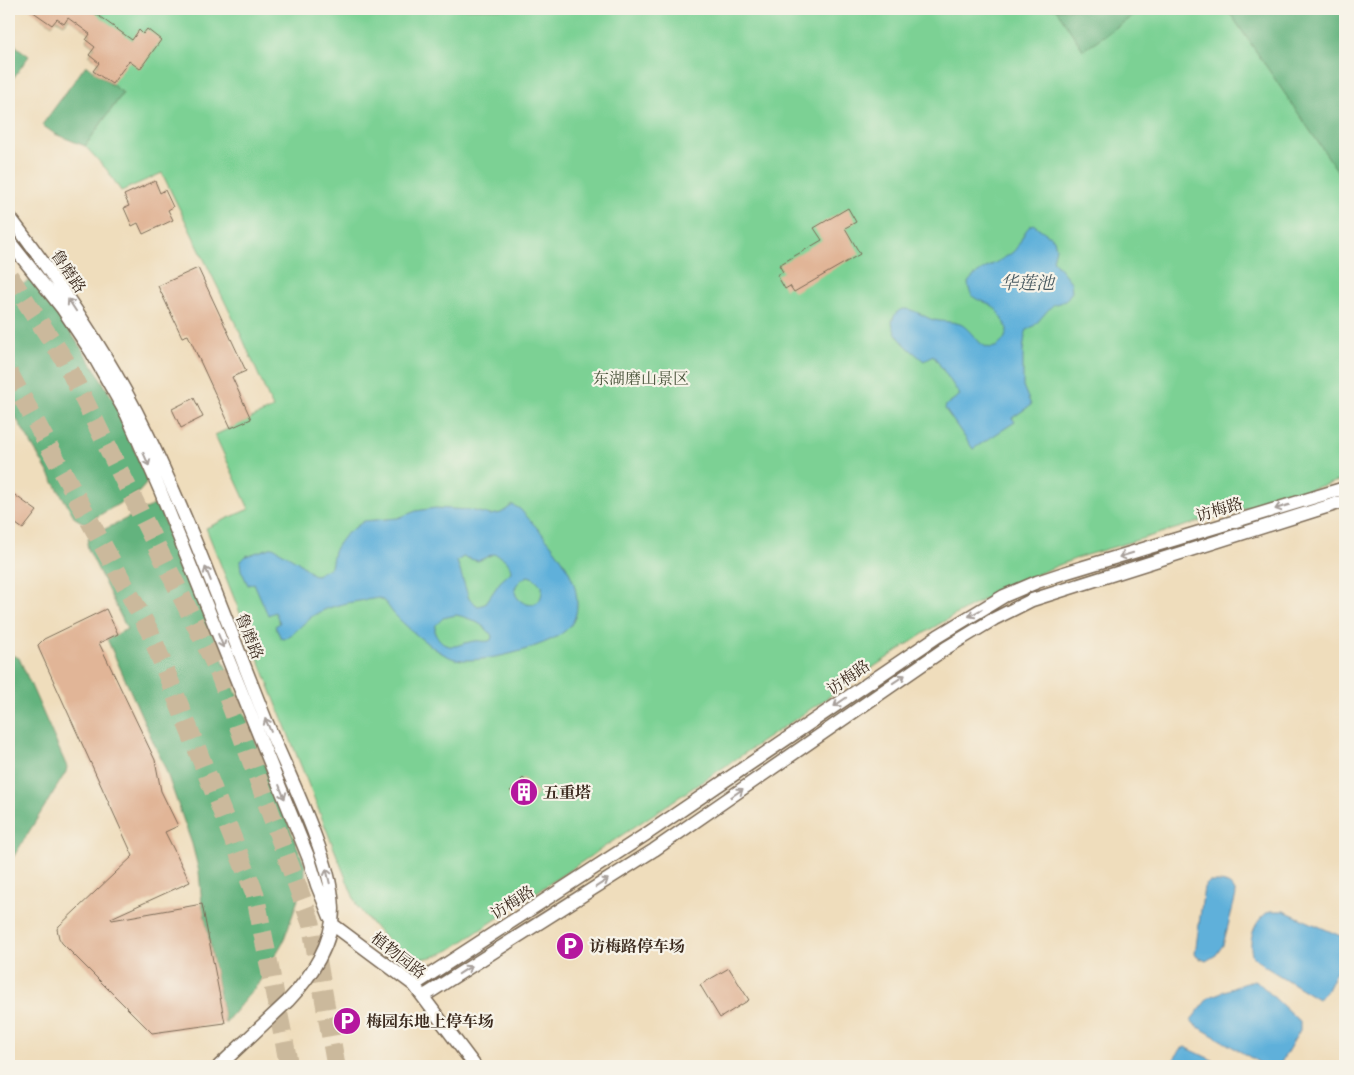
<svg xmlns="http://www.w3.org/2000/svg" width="1354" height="1075" font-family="Cardo,'Noto Serif SC',serif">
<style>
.green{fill:#7bd194;stroke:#5b7e59}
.forest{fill:#64b37e;stroke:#506e4e}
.water{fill:#5fb0da;stroke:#4d6d7c;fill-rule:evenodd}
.building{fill:#e1b597}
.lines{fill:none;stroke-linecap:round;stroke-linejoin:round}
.highway-tunnel{stroke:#cbb99c;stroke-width:19;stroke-dasharray:19 9;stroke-linecap:butt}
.minor-casing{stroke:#7a6955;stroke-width:15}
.minor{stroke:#fff;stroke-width:12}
.oneway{stroke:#a79f9a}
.labels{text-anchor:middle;stroke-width:4.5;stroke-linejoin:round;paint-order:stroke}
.street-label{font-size:16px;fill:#3b2a1e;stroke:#f7f3e8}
.park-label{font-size:16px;fill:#4b543c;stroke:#f7f3e8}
.poi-label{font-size:16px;font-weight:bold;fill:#3b2a1e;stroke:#f7f3e8;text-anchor:start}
.water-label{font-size:18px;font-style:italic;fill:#485960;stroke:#f7f3e8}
</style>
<rect width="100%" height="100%" fill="#f7f3e8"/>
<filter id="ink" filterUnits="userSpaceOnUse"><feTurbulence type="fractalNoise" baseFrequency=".02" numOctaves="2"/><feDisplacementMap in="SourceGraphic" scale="10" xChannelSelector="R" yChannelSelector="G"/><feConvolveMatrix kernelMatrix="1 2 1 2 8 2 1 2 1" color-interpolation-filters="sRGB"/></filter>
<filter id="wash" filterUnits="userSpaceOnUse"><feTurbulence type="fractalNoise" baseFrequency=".0096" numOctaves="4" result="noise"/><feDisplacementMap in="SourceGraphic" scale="20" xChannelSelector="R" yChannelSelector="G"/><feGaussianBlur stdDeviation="1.12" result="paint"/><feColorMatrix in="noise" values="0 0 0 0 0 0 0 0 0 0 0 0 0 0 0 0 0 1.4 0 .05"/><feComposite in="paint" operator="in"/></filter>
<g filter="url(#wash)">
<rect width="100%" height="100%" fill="#efddbc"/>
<!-- green -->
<path class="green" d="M38,9H1345V479L1083,556C1027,576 980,600 929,630L450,950C441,954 431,959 420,958C397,956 371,923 357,906L206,528L249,509L215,435L273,408L241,335L162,173L121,191L107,170L85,146L123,93L93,71L99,63L89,55L95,47L86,40L90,34L69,18L64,24L56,19L52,25L37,14L39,10Z"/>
<!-- forest -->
<path class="forest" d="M1056,9H1143L1083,50Z
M1221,9H1345V182L1232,16Z
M12,40L17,47L29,56L9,84V42Z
M86,65L123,93L85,146L55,134L42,125Z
M29,281L34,282L41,289L92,364L114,401L146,477V484L139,492L86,523L82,522L75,518L9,406V295L21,285Z
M154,505L159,509L215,640L305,866V875L301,891L283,942L258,984L225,1023L202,904L199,872L192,844L165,768L107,639L127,629L88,549L87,543L89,537Z
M12,655L19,658L67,767L66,772L9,864V657Z"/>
<!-- water -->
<path class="water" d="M1033,224L1054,239L1056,248L1053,260L1071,282L1072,292L1065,301L1053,305L1048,310L1035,325L1027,330L1025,335L1023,352V386L1031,405L1012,418L1015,422L973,449L945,409L946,405L960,395L933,355L924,361C912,351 894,338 892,322C899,297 919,315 933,320C942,322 952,321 960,324C973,329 983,358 1000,344C1004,341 1006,335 1007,331C1007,327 1005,323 1003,320C1000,316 998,311 994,307C983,298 970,304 968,283C973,272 1002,261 1013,252C1021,245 1023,229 1033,224Z
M513,505L520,509C543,535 578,568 577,605C577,612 575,620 570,626C560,638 541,644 527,649C510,655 472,663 455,659C437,654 410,630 397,617C390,611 387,601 379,598C355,602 332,603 311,617C302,624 295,634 284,639L281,638L275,626L280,623L275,612L268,615L254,583L248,585L241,570L240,562L246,556L273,547L298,562L312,574L316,575L331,567L334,551L339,543L345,535L364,521L398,518L416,511L435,508L470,510L491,515L501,513ZM493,554C502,555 511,563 511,572L500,582L485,604L478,606L469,599L457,561L463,557L478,561ZM528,576L534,578L542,586C545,625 491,593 528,576ZM456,615C468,617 486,625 492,636L491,640C486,643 481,640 475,641C457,643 450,655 435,634V626L443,618Z
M1209,882C1222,882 1232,881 1236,895L1223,945L1216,955L1206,961L1197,957L1195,954L1204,887Z
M1270,911H1284L1345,938V953L1326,992L1318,999L1264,966L1252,955C1248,938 1255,919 1270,911Z
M1254,980L1260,984L1300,1022V1030L1279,1066H1265L1195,1025L1191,1020L1209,997Z
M1185,1047L1225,1066H1169L1181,1049Z"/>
<g id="blocks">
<!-- building -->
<path class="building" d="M29,9H89L132,40L139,30L143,34L147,29L161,40L140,69L129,61L112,84L93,71L99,63L89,55L95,47L86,40L90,34L68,18L64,24L57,19L52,25Z
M155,181L160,193L165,190L173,207L168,210L173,220L143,234L138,223L132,226L124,208L129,206L124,195Z
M848,208L856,222L845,228L860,254L794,292L790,286L785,289L777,275L783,272L779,265L822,240L814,228Z
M198,268L246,371L232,377L251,419L231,428L188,335L182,337L158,286Z
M194,398L203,417L181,428L172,409Z
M9,491L37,511L23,529L9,519Z
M106,609L118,634L99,643L155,760L161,791L178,826L165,832L190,882L111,918L112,920L202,904L225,1023L152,1033L62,943L59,938L57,929L59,926L133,856L39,649L38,645L44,639Z
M523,778L538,793L525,806L510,791Z
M729,968L749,1000L720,1018L700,985Z"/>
</g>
</g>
<g filter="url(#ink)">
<use href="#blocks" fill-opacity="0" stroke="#7a6955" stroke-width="1"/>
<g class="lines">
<!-- highway-tunnel -->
<path class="highway-tunnel" d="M9,276L64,359L217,668L311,923L336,1066
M9,373L150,632L255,894L289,1066"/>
<defs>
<path id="minor" d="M9,216C56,278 100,342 136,411C187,511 225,618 267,723C283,761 301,798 315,836C324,860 332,883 333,909C333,943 311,977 288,1001L219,1066
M9,241L62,308L92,353L127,415L160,490L309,859L317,885L330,917
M332,924L414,985L475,1066
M414,985L645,835L938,636L1004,596L1037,582L1064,573L1345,488
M424,996L654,850L946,648L994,619L1032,600L1345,501"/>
</defs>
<!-- minor casing -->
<use href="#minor" class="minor-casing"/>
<!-- minor -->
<use href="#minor" class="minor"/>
</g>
<!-- one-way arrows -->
<defs><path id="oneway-shaft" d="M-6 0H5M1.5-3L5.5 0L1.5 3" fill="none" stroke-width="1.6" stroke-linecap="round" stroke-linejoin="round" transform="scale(1.25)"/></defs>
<g class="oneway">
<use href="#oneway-shaft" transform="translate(72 305) rotate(-123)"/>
<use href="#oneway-shaft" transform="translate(146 459) rotate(66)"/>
<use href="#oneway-shaft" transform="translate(1282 507) rotate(163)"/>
<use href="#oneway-shaft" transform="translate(1126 555) rotate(163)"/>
<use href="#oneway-shaft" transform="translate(208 574) rotate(-112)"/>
<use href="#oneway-shaft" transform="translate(975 613) rotate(151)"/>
<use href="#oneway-shaft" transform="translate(221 641) rotate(68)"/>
<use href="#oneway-shaft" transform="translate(899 679) rotate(-34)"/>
<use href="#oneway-shaft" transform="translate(840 702) rotate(145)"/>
<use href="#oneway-shaft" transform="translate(268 725) rotate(-113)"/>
<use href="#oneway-shaft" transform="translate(282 792) rotate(68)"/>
<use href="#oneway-shaft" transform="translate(737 793) rotate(-35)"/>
<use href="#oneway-shaft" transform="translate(328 876) rotate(-103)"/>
<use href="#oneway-shaft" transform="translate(602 883) rotate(-33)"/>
<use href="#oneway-shaft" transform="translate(465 970) rotate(-33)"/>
</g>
</g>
<!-- icons -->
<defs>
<symbol id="building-disc" viewBox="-11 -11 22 22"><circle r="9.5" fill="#b5179e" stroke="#f7f3e8"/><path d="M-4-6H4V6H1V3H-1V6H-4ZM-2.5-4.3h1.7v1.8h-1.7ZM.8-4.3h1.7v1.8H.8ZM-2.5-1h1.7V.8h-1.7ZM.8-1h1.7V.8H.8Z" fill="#fff"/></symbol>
<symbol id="parking-disc" viewBox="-11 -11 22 22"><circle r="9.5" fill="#b5179e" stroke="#f7f3e8"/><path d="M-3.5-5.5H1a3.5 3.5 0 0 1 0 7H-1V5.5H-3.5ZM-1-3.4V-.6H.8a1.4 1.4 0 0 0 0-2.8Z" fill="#fff"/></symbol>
</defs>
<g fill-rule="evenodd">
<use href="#building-disc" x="508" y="776" width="32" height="32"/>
<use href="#parking-disc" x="554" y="930" width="32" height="32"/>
<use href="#parking-disc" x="331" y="1005" width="32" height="32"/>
</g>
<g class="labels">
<!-- street labels -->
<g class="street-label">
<text transform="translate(69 271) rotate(56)" y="6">鲁磨路</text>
<text transform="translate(1219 509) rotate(-17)" y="6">访梅路</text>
<text transform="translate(250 636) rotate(68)" y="6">鲁磨路</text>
<text transform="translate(848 677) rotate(-35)" y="6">访梅路</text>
<text transform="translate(512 902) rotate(-33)" y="6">访梅路</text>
<text transform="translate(399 955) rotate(38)" y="6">植物园路</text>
</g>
<!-- park labels -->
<g class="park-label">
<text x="641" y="384">东湖磨山景区</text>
</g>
<!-- poi labels -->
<g class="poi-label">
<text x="543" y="798">五重塔</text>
<text x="589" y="952">访梅路停车场</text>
<text x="366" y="1027">梅园东地上停车场</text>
</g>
<!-- water labels -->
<g class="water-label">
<text x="1027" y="289">华莲池</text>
</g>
</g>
<!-- margin -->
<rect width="1354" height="1075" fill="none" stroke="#f7f3e8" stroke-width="30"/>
</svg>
